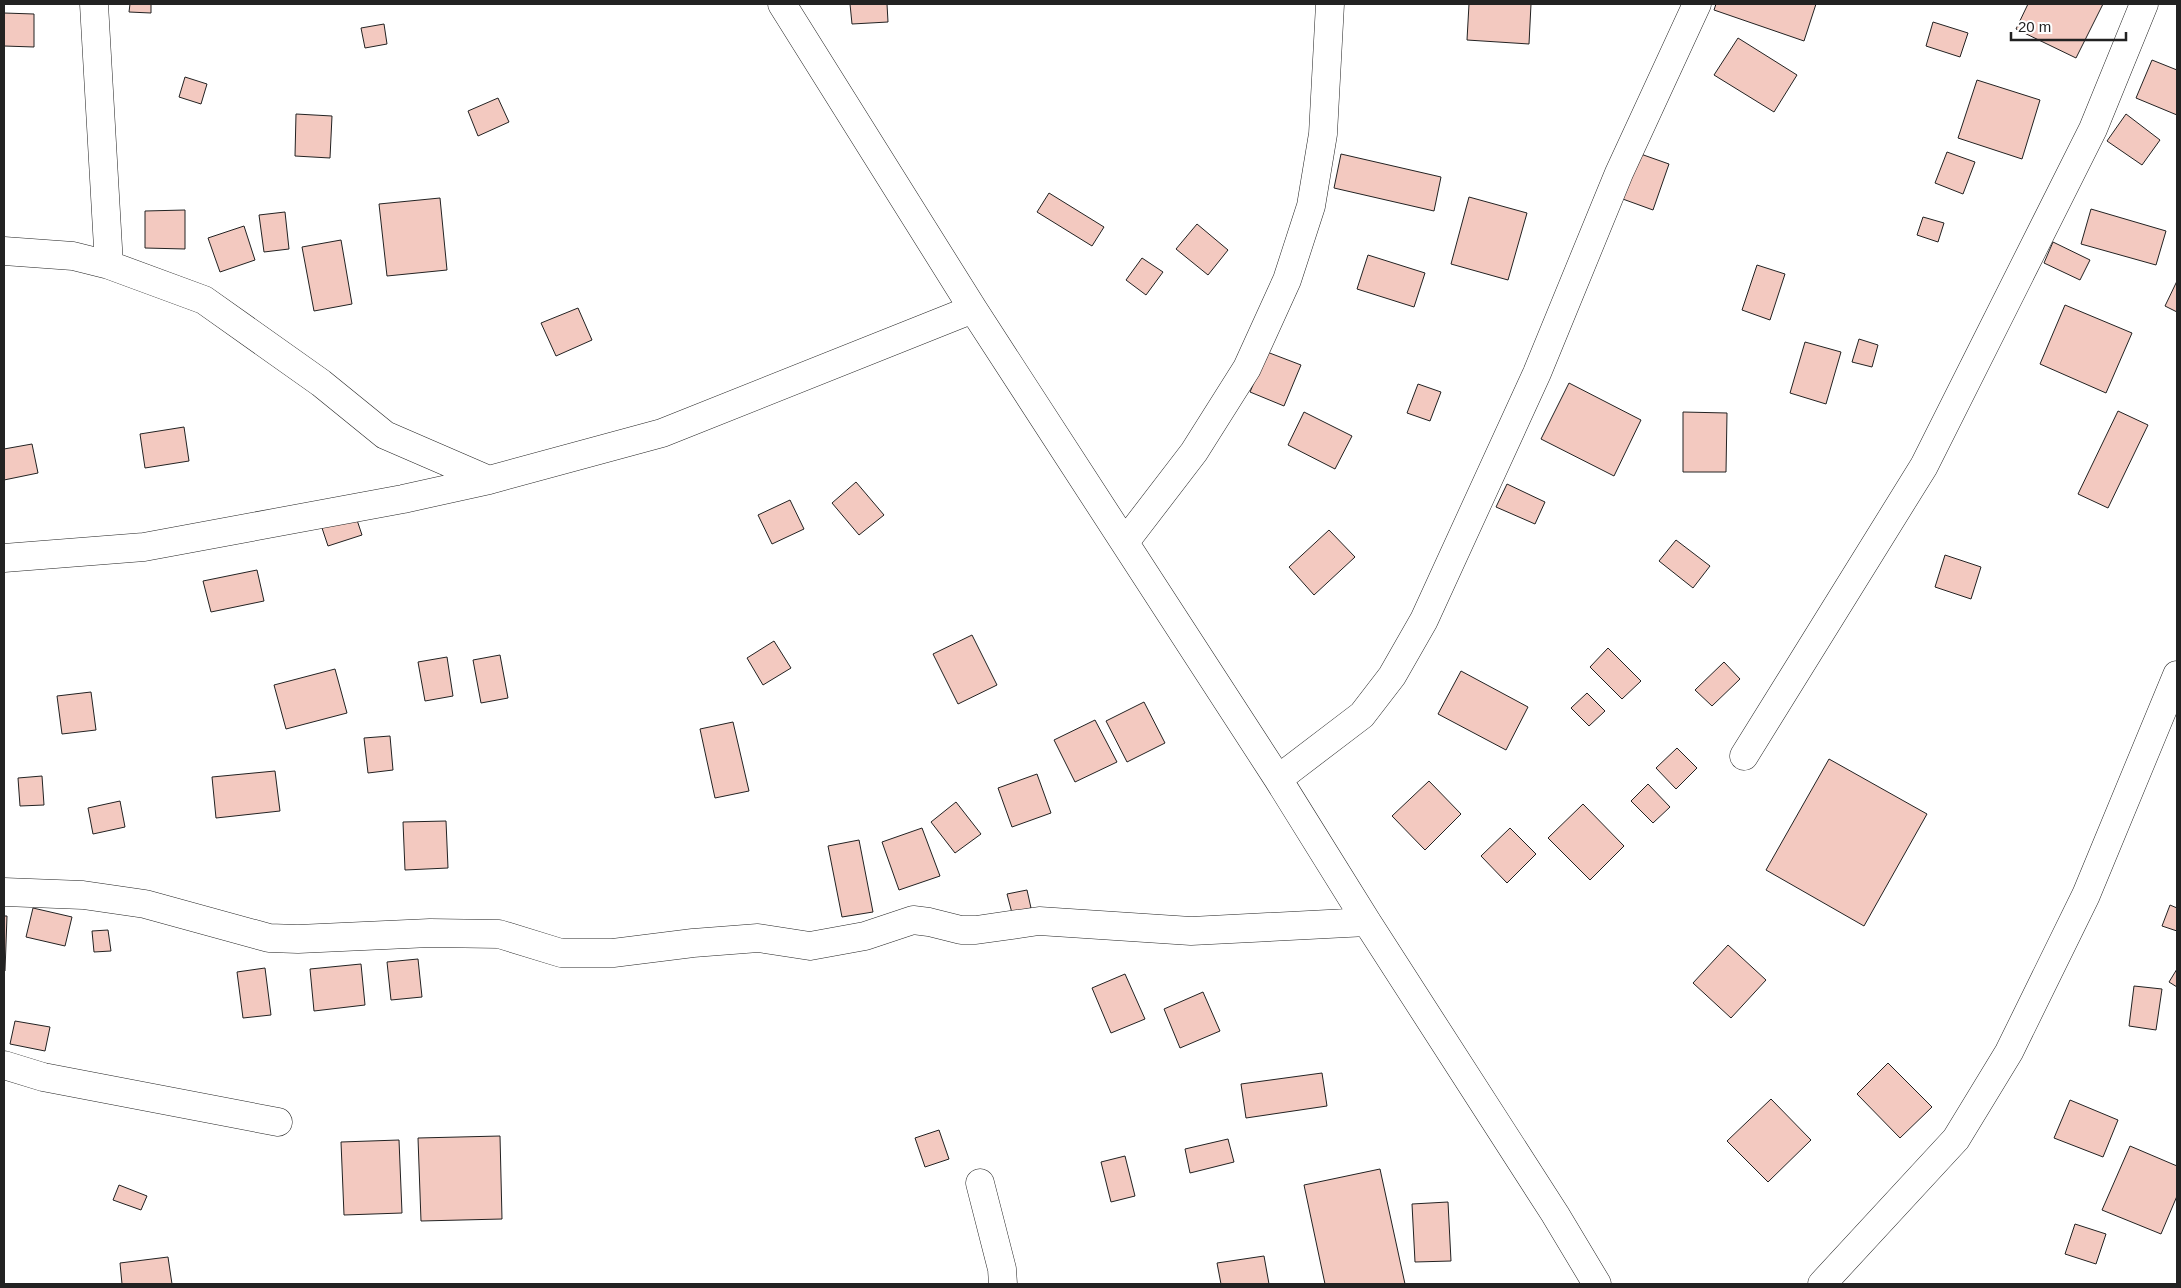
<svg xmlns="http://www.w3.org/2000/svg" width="2181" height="1288" font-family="Helvetica,sans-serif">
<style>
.building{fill:#f3c9c0;stroke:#222}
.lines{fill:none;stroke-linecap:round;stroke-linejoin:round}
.street-casing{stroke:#222;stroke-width:29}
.street{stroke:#fff;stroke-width:28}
</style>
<rect width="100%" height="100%" fill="#fff"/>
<!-- building -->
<path class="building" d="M130,4H151V13L129,12Z
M850,4H887L888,22L852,24Z
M1469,4H1531L1529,44L1467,40Z
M1716,4H1816L1804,41L1714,10Z
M2028,4H2103L2076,58L2016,29Z
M4,13L34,14V47L4,46Z
M1933,22L1968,33L1960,57L1926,46Z
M384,24L387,44L365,48L361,28Z
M1738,38L1797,75L1774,112L1714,75Z
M2152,60L2177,70V115L2136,98Z
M185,77L207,84L201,104L179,97Z
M1977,80L2040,100L2022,159L1958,138Z
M498,98L509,122L478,136L468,111Z
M296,114L332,116L330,158L295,156Z
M2126,114L2160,140L2142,165L2107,141Z
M1635,152L1669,164L1653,210L1620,198Z
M1947,152L1975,162L1963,194L1935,183Z
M1341,154L1441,177L1434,211L1334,188Z
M1049,193L1104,227L1092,246L1037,212Z
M1469,197L1527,213L1508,280L1451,264Z
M440,198L447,270L387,276L379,204Z
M2091,209L2166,231L2156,265L2081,244Z
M185,210V249L145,248V211Z
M285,212L289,249L264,252L259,215Z
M1923,217L1944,223L1938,242L1917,235Z
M1197,224L1228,250L1208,275L1176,249Z
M244,226L255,260L220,272L208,238Z
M341,240L352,304L314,311L302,247Z
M2053,242L2090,260L2080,280L2044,263Z
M1368,255L1425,273L1414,307L1357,289Z
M1142,258L1163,272L1146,295L1126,280Z
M1757,265L1785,274L1770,320L1742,310Z
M2177,281V312L2165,306Z
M2065,305L2132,333L2106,393L2040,364Z
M578,308L592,340L556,356L541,323Z
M1859,339L1878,345L1872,367L1852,362Z
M1805,342L1841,352L1826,404L1790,393Z
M1267,352L1301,365L1284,406L1250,392Z
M1569,383L1641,420L1614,476L1541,439Z
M1418,384L1441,392L1430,421L1407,413Z
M2118,411L2148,425L2108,508L2078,494Z
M1304,412L1352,436L1335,469L1288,445Z
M1683,412L1727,413L1726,472H1683Z
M184,427L189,461L145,468L140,434Z
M32,444L38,473L4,480V449Z
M856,482L884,515L859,535L832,503Z
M1507,484L1545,502L1535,524L1496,507Z
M790,500L804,529L772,544L758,515Z
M354,511L362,535L328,546L320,522Z
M1329,530L1355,557L1314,595L1289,567Z
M1676,540L1710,566L1693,588L1659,561Z
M1945,555L1981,567L1971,599L1935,587Z
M257,570L264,601L211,612L203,581Z
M972,635L997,685L958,704L933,654Z
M774,641L791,668L763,685L747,658Z
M1608,648L1641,681L1622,699L1590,667Z
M500,655L508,698L481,703L473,660Z
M447,657L453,696L425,701L418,662Z
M1724,662L1740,679L1712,706L1695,690Z
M335,669L347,713L286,729L274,685Z
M1461,671L1528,707L1506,750L1438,714Z
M91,692L96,730L62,734L57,696Z
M1587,693L1605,711L1589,726L1571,708Z
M1144,702L1165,743L1127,762L1106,721Z
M1095,720L1117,762L1075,782L1054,740Z
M733,722L749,791L715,798L700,729Z
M390,736L393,770L368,773L364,738Z
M1677,748L1697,768L1676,789L1656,768Z
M1829,759L1927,814L1864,926L1766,870Z
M275,771L280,811L216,818L212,777Z
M1037,774L1051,813L1012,827L998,788Z
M42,776L44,805L20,806L18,778Z
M1429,781L1461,814L1425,850L1392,816Z
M1648,784L1670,807L1653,823L1631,801Z
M120,801L125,827L93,834L88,808Z
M956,802L981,834L955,853L931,822Z
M1583,804L1624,846L1590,880L1548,838Z
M446,821L448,868L405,870L403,822Z
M922,828L940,876L899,890L882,842Z
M1510,828L1536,854L1507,883L1481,856Z
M859,840L873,912L842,917L828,846Z
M1027,890L1031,908L1012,913L1007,894Z
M2170,905L2177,908V931L2162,926Z
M33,908L72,917L65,946L26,937Z
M4,916H7L5,971H4Z
M108,930L111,951L94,952L92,931Z
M1728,945L1766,980L1731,1018L1693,983Z
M418,959L422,997L391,1000L387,962Z
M361,964L365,1005L314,1011L310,969Z
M265,968L271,1015L243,1018L237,972Z
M2177,969V987L2169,982Z
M1125,974L1145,1019L1111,1033L1092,988Z
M2134,986L2162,989L2156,1030L2129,1026Z
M1203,992L1220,1031L1180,1048L1164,1009Z
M15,1021L50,1027L45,1051L10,1044Z
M1888,1063L1932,1107L1900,1138L1857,1094Z
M1322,1073L1327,1106L1246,1118L1241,1084Z
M1771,1099L1811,1140L1768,1182L1727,1141Z
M2070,1100L2118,1120L2103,1157L2054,1138Z
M939,1130L949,1159L925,1167L915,1138Z
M500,1136L502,1219L421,1221L418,1138Z
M1228,1139L1234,1162L1190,1173L1185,1149Z
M399,1140L402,1213L344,1215L341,1142Z
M2130,1146L2177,1166V1196L2161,1234L2102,1210Z
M1125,1156L1135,1196L1111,1202L1101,1162Z
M1380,1169L1405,1284H1325L1304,1185Z
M119,1185L147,1196L141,1210L113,1200Z
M1448,1202L1451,1261L1415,1262L1412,1204Z
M2075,1224L2106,1234L2096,1264L2065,1254Z
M1264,1256L1269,1284H1221L1217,1263Z
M168,1257L172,1284H122L120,1263Z"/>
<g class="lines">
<defs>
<path id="street" d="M94,4L109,265
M782,4L973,309L1278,779L1367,922L1555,1214L1597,1284
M4,251L73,256L109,265L204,300L321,383L385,435L489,480
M1125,542L1194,452L1247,368L1287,280L1311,206L1323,134L1330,4
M4,558L144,547L403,499L489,480L662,433L973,309
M1744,756L1924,466L2093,129L2144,4
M1278,779L1362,715L1392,676L1424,620L1537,373L1619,173L1697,4
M4,892L83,895L145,904L269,938L298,939L430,933L499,934L561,953H613L693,943L758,938L810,946L865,936L913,920L929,922L961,930H976L1039,921L1191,931L1367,922
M4,1065L43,1077L278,1122
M980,1183L1002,1269L1003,1284
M1822,1284L1956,1139L2009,1052L2086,895L2177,675"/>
</defs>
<!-- street casing -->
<use href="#street" class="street-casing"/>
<!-- street -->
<use href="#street" class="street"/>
</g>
<!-- border -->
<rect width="2181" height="1288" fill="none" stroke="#222222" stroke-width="10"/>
<!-- scale -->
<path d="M2011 32v8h115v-8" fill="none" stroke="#222222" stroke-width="2.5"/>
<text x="2018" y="32" font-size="15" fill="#222222" stroke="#ffffff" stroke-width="4" paint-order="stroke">20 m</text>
</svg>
